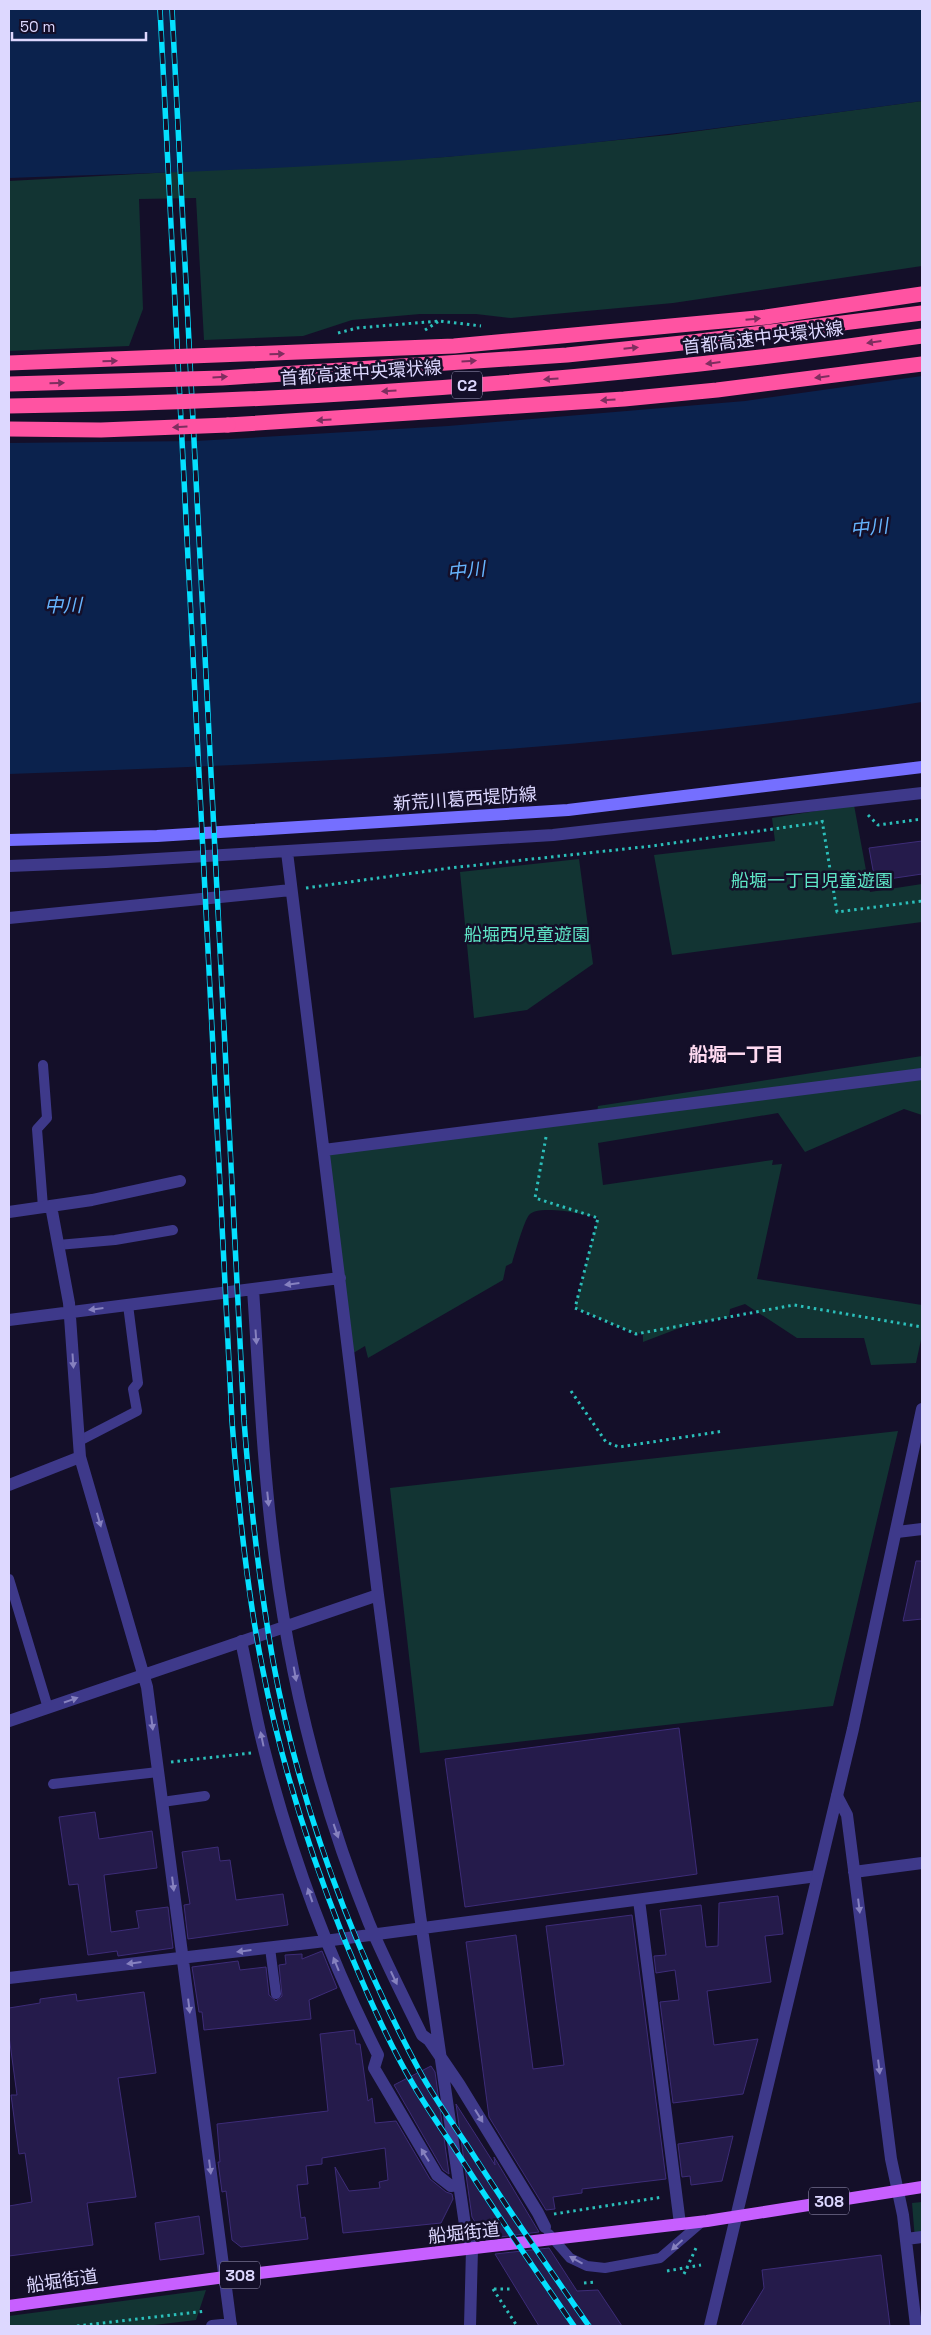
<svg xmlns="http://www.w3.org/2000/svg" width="931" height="2335" font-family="'Space Grotesk','Noto Sans JP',sans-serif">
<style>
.green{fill:#123433}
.water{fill:#0b224d}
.building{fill:#251b4b;stroke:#3d2c78}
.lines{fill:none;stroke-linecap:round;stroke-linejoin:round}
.path{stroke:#2bbfba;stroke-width:3;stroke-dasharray:2.5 4;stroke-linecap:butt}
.service{stroke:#3e398a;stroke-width:10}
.minor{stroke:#3e398a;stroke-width:12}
.tertiary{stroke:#3e398a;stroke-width:12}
.secondary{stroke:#756fff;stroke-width:12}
.primary{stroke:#c75fff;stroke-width:12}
.motorway{stroke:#ff53a2;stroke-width:15}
.rail-casing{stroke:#04e0ff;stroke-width:5.5}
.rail{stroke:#140f29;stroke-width:4;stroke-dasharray:11;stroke-linecap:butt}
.motorway-bridge{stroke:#ff53a2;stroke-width:15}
.oneway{fill:#7e2e5f}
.oneway2{fill:#8681bf}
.labels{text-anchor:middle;stroke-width:5;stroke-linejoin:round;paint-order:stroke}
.shield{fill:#140f29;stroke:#a19cbf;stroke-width:1}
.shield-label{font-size:16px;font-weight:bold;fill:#ddd8ff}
.street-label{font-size:18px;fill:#ddd8ff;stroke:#140f29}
.park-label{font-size:18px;fill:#5ee5c6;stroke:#140f29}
.water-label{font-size:19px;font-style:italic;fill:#66b5ff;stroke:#140f29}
.neighbourhood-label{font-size:19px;font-weight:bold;fill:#ffdaf1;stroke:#140f29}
</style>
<rect width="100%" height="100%" fill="#140f29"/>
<!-- green -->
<path class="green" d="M922,101V266L673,303L511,318L476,314H420L352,320L303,336L204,340L196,198L139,199L143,309L129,346L9,351V181L445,157L669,135Z
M854,805L870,892L922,884V922L672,955L654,855L775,841L772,818Z
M579,859L593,964L527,1010L474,1018L460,872Z
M922,1056V1115L904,1109L805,1152L778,1113L598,1143L603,1185L773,1160L772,1165L782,1164L757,1279L922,1305V1335L916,1363L871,1365L864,1338H797L745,1304L730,1309L729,1317L690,1324L643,1342V1333L636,1334L575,1308L598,1218C586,1214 538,1204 529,1215C524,1221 515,1253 512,1263L506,1266L503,1280L368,1358L365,1346L350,1355L324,1150L596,1121L598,1106Z
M898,1431L833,1706L420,1753L390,1488Z
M922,2202V2239L915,2240L912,2203Z
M206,2290L196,2320L146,2326H9V2316Z"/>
<!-- water -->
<path class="water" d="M9,9H922V101C764,122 606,144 446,157C301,169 154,173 9,178Z
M922,376V702C621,750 314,763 9,774V443L196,441L448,426L745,401Z"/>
<!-- building -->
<path class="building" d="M922,841V874L875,881L869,848Z
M916,1561H922V1619L903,1621Z
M679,1728L697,1874L465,1907L445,1759Z
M95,1812L99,1839L152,1831L157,1868L104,1875L111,1932L139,1928L136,1911L168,1907L173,1948L118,1956L117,1951L88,1955L78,1884L69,1885L59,1817Z
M218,1847L220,1861L230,1860L236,1900L283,1894L288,1925L188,1939L184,1905L190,1904L182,1852Z
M778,1896L783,1934L765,1936L771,1982L707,1991L714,2045L758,2039L743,2094L673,2103L660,2002L679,2000L675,1970L656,1973L654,1956L666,1955L660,1910L701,1905L706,1947L718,1946L719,1903Z
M632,1915L666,2179L582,2189V2193L553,2197L555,2209L546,2210L489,2117L466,1942L516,1935L533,2069L564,2065L546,1926Z
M322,1951L337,1988L309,2000L311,2019L204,2030L202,2012H199L192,1967L238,1961L240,1970L266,1967L269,1995L276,2001L282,1996L279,1965L286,1964L285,1955L302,1954V1959Z
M144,1992L156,2073L118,2078L136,2197L87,2203L93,2245L9,2256V2206L32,2202L25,2153L19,2154L11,2095H17L9,2036V2008L40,2003V1999L76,1994L77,2001Z
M354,2030L356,2044H360L368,2101L372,2098L375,2123L396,2121L430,2179L446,2192L452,2194L453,2199L441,2223L343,2233L335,2167L349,2191L380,2188L379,2182L388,2180L385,2148L322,2158V2164L306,2166L308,2184L297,2185L301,2218L305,2217L308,2239L241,2247L232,2240L226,2191L222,2192L218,2162H220L217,2124L328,2111L320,2034Z
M431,2066L435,2072L449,2174L443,2170L394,2085Z
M456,2104L495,2165L494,2157L539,2232L485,2239L472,2217Z
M733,2136L722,2181L691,2185L690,2176L682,2177L678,2144Z
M199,2216L204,2254L160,2260L155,2223Z
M549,2248L577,2291L598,2290L622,2326H539L495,2254Z
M881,2255L890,2326H741L764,2288L762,2270Z"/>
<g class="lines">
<!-- path -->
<path class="path" d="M425,330L439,321
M338,333L357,328L439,321L481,326
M868,815L878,825L922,819
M822,820L837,912L922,901
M306,888L450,868L652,846L823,822
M546,1137L535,1198L598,1218L575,1308L636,1334L794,1305L922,1327
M571,1391L606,1442L619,1447L724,1431
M171,1762L251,1753
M554,2214L663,2197
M667,2271L701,2265
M684,2274L696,2248
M584,2283L595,2282
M493,2289L517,2326
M494,2289H510
M77,2326L206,2311"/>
<!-- service -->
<path class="service" d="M43,1207L37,1129L47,1118L43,1065
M58,1245L115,1240L173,1230
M79,1441L137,1411L133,1389L138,1383L128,1305
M9,1579L48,1708
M53,1784L158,1772
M162,1802L205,1796
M270,1948L276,1994
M549,2234L570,2258L587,2266L605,2268L660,2258L703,2221"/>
<!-- minor -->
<path class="minor" d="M287,852L378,1595L420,1915L465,2225L472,2249L470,2326
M9,866L106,862L553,835L922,793
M9,918L291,890
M324,1150L922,1074
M51,1206L69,1303L80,1457L147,1687L231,2326
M9,1212L92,1200L180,1181
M253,1289C259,1379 263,1470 275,1560C291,1684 322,1807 369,1923C385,1961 404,1998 422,2035L429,2040L459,2084L538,2213L545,2227
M9,1320L340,1278
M9,1485L80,1457
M897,1532L922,1529
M241,1641C249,1677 255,1714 264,1749C291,1855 329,1958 378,2055L374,2068L437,2175L451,2186L459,2185
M9,1721L378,1595
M837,1796L847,1815L891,2159L903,2215L916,2326
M854,1872L922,1863
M639,1900L680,2224
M9,1978L317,1942L817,1876
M906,2239L922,2237
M212,2326L231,2324"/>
<!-- tertiary -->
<path class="tertiary" d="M710,2326L853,1729L922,1409"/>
<!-- secondary -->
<path class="secondary" d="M9,840L157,836L568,810L922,767"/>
<!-- primary -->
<path class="primary" d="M9,2306L225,2277L707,2221L922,2187"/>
<!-- motorway -->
<path class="motorway" d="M228,425L624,399L717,390L922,364"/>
<defs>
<path id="rail" d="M160,9L232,1421C238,1503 246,1585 262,1666C280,1759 308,1848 343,1936C363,1984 384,2034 410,2079C423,2102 438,2124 453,2146C492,2207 533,2267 574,2326
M172,9L244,1420C250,1501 259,1581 273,1661C299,1803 351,1943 419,2070C433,2096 451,2121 467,2145C506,2206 547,2266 589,2326"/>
</defs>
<!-- rail casing -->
<use href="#rail" class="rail-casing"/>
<!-- rail -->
<use href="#rail" class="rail"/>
<!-- motorway-bridge -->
<path class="motorway-bridge" d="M9,363L454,346L766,317L922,294
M9,384L222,378L567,355L692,342L922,313
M9,406C314,402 620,379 922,336
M9,429L101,430L228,425"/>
</g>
<!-- one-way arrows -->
<defs><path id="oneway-solid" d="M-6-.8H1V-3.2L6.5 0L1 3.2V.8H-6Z" transform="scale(1.25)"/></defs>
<g class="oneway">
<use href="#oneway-solid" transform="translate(753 319) rotate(-5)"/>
<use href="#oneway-solid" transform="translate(874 342) rotate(172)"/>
<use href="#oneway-solid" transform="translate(631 348) rotate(-6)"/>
<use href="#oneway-solid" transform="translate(277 354) rotate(-2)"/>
<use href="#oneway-solid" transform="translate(110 361) rotate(-2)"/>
<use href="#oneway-solid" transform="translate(469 361) rotate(-4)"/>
<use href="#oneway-solid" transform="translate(713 363) rotate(173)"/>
<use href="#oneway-solid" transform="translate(220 377) rotate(-3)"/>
<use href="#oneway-solid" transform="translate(822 377) rotate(173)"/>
<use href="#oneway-solid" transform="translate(551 379) rotate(176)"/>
<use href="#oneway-solid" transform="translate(57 383) rotate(-2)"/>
<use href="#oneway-solid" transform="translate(389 391) rotate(176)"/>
<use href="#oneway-solid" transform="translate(608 400) rotate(176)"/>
<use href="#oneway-solid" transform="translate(324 420) rotate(177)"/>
<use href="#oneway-solid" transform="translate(180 427) rotate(177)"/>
</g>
<g class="oneway2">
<use href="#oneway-solid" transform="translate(292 1284) rotate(173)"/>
<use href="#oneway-solid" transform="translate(96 1309) rotate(173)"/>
<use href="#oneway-solid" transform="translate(256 1337) rotate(86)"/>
<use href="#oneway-solid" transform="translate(73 1361) rotate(86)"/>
<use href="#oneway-solid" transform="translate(268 1499) rotate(84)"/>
<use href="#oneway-solid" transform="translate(99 1520) rotate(74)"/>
<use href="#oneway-solid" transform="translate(295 1674) rotate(80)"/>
<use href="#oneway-solid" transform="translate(71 1700) rotate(-19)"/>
<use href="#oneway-solid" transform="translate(152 1723) rotate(83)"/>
<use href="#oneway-solid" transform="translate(262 1739) rotate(-102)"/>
<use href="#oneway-solid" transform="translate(336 1831) rotate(71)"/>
<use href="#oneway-solid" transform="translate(173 1884) rotate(83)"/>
<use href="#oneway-solid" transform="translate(310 1895) rotate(-109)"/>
<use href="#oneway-solid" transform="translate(859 1906) rotate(83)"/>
<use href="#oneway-solid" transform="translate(244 1951) rotate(173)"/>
<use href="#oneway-solid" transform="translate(134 1963) rotate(173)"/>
<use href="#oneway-solid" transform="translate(336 1964) rotate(-112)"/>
<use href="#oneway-solid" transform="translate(394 1978) rotate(65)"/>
<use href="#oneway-solid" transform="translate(189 2006) rotate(83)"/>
<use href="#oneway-solid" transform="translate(879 2067) rotate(83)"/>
<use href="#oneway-solid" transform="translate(479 2116) rotate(58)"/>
<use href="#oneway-solid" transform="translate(425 2155) rotate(-122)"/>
<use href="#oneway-solid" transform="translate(210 2167) rotate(83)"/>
<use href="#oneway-solid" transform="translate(677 2245) rotate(138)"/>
<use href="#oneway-solid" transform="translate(576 2260) rotate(-151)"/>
</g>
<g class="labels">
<!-- shield labels -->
<g class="shield">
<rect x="452" y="371.5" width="30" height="27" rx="4"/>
<rect x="809" y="2187.5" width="40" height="27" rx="4"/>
<rect x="220" y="2261.5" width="40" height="27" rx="4"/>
</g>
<g class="shield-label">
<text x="467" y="391">C2</text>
<text x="829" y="2207">308</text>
<text x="240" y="2281">308</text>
</g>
<!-- street labels -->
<g class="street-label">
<text transform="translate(763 338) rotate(-7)" y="6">首都高速中央環状線</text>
<text transform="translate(361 373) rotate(-4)" y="6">首都高速中央環状線</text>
<text transform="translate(465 799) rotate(-4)" y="6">新荒川葛西堤防線</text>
<text transform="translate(464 2233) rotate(-6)" y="6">船堀街道</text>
<text transform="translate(62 2281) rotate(-8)" y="6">船堀街道</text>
</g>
<!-- park labels -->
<g class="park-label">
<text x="812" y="887">船堀一丁目児童遊園</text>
<text x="527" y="941">船堀西児童遊園</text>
</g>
<!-- water labels -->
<g class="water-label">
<text transform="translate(869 527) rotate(-6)" y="7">中川</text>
<text transform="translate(466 570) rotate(-6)" y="7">中川</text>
<text transform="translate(63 605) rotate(-1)" y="7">中川</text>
</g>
<!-- neighbourhood labels -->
<g class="neighbourhood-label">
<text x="736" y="1061">船堀一丁目</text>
</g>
</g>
<!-- border -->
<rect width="931" height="2335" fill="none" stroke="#ddd8ff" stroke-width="20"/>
<!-- scale -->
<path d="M12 32v8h134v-8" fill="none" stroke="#ddd8ff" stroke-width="2.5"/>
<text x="20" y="32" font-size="15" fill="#ddd8ff" stroke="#140f29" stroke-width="4" paint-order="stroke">50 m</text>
</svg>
